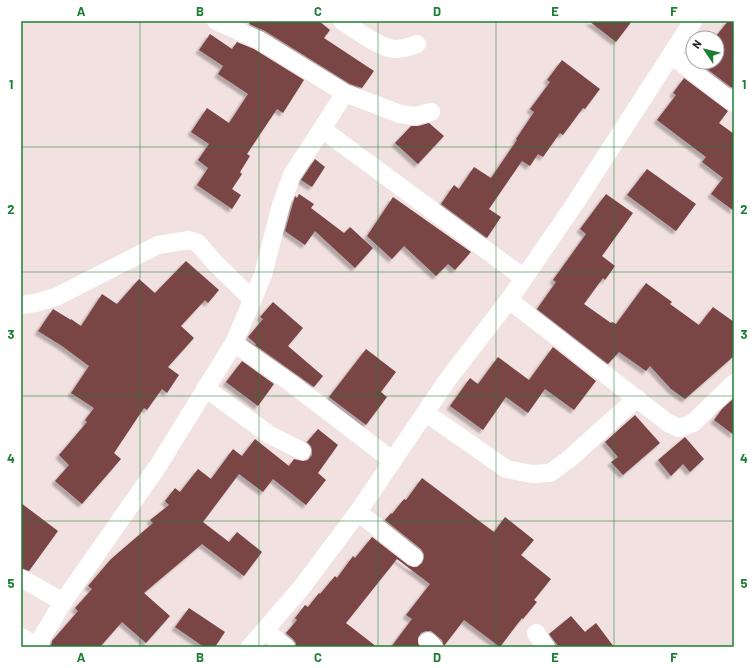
<svg xmlns="http://www.w3.org/2000/svg" width="755" height="668" font-family="Barlow,sans-serif">
<style>
.building{fill:#794445;filter:url(#shadow)}
.lines{fill:none;stroke-linecap:round;stroke-linejoin:round}
.minor{stroke:#fff;stroke-width:18}
.grid{fill:none;stroke:#1c7f33;stroke-width:1;stroke-opacity:0.55}
.neatline{fill:none;stroke:#1c7f33;stroke-width:1.5}
.grid-label{font-size:13px;text-anchor:middle;font-weight:bold;fill:#1c7f33}
</style>
<defs>
<filter id="shadow"><feDropShadow dx="-3.5" dy="3.5" stdDeviation="1" flood-color="#0004"/></filter>
</defs>
<rect width="100%" height="100%" fill="#f2e1e1"/>
<!-- building -->
<path class="building" d="M251,21H319L330,30L324,38L374,71L362,88L350,84L265,31L249,24Z
M589,21H632L616,42Z
M728,21H734V85L732,88L698,62H717V35Z
M210,34L232,49L237,42L254,49L304,80L283,113L277,109L247,154L250,156L240,172L242,174L232,189L241,195L232,209L197,185L208,168L198,160L209,144L191,132L207,108L229,123L248,94L218,74L223,66L199,50Z
M562,60L600,89L585,109L583,108L563,135L560,133L543,157L538,154L530,166L522,161L489,209L501,217L487,238L441,204L454,185L459,189L474,167L491,178L517,140L516,139L534,112L530,109L550,82L547,80Z
M684,78L728,111L719,123L734,134V211L711,194L723,178L702,162L706,157L657,120L676,95L673,93Z
M429,123L444,136L418,164L395,143L411,126H418Z
M315,159L325,167L312,187L301,180Z
M647,169L696,204L676,231L627,195Z
M299,194L314,204L311,208L344,233L350,227L373,248L355,268L315,231L305,245L285,231L295,196L297,198Z
M606,194L633,213L602,256L615,266L605,280L603,278L584,304L611,323L612,322L616,324L646,283L672,302L670,304L699,325L713,307L734,322V356L685,399L671,389L650,366L646,371L619,352L608,364L537,309L556,282L553,280L586,234L580,229Z
M393,197L471,252L455,270L448,264L436,276L404,246L392,259L367,236Z
M186,261L219,290L208,303L205,300L181,326L194,338L168,367L179,375L167,393L162,389L147,410L144,408L114,453L121,459L82,504L55,481L69,465L59,455L87,422L85,420L94,408L71,393L89,366L62,346L38,331L53,309L71,320V319L81,326L102,294L117,304L139,279L155,293Z
M273,302L303,328L288,346L323,376L314,387L255,345L256,344L248,337L263,319L260,317Z
M553,347L596,381L574,410L545,389L528,413L506,397L483,430L450,406L470,378L478,384L498,357L529,380Z
M366,349L396,372L381,392L387,397L366,425L329,397Z
M242,361L274,384L258,406L226,382Z
M734,398V435L714,420L722,409Z
M635,415L660,443L623,475L611,462L618,457L605,442Z
M318,429L338,445L318,473L326,480L306,505L273,479L263,492L239,474L203,522L229,542L237,532L262,552L244,576L202,544L144,593L170,616L146,643L122,622L100,647H51L52,641L78,611L75,608L92,589L88,586L111,559L153,523L150,520L169,505L165,501L175,488L180,492L198,469L211,479L233,449L242,456L255,439L289,466L294,459L303,461L308,460L312,455V450L311,446L307,442Z
M685,437L704,459L690,472L683,464L671,476L658,460Z
M422,478L494,532L505,517L534,540L521,555L551,579L534,600L537,602L523,619L522,618L500,647L464,620L444,646L442,640L435,634L431,631H426L421,633L418,638V643L420,647H391L412,619L406,615L430,584L397,559L346,623L377,647H296V643L293,639L286,633L297,620L295,618L305,605L308,607L319,593L320,594L335,576L337,578L353,556L355,558L372,537L408,565L413,567H417L422,563L424,558V554L421,549L385,520L391,513L392,514L404,499L406,500Z
M21,503L58,531L29,571L21,568Z
M189,608L225,632L215,647H204L175,627Z
M571,616L585,632L596,623L614,647H559L549,634Z"/>
<g class="lines">
<!-- minor -->
<path class="minor" d="M216,21L259,40L345,93L400,114L415,116L431,112
M342,21C356,30 379,48 395,49C403,49 410,47 417,44
M671,55L734,103
M322,129L524,278
M509,300L668,423L679,428L693,423L734,383
M21,305L35,303L56,297L158,245L189,240L198,243L215,263L253,300
M234,343L291,383L393,461
M205,388L270,435L302,451
M426,413L506,469L532,474L550,473L568,460L637,398
M358,512L414,557
M21,578L63,602
M265,630L286,647
M536,633L546,647
M21,637L37,647
M428,641L434,647
M40,647L42,637L63,602L158,466L234,343L263,275L281,205L292,175L345,93
M250,647L302,587L358,512L448,379L509,300L576,202L693,21"/>
</g>
<!-- grid -->
<path class="grid" d="M140,21V647M259,21V647M378,21V647M496,21V647M614,21V647M21,147H734M21,272H734M21,396H734M21,521H734"/>
<!-- border -->
<rect width="755" height="668" fill="none" stroke="#ffffff" stroke-width="44"/>
<!-- north arrow -->
<g transform="translate(705 50) rotate(305)"><circle r="19" fill="#ffffff" stroke="#a8a5a5"/>
<path d="M0-3L7 15L0 10L-7 15Z" fill="#1c7f33"/>
<text y="-6" font-size="11" font-weight="bold" text-anchor="middle" fill="#251f1f">N</text>
</g>
<rect x="22" y="22" width="711" height="624" class="neatline"/>
<g class="grid-label">
<text x="81" y="16">A</text>
<text x="200" y="16">B</text>
<text x="318" y="16">C</text>
<text x="437" y="16">D</text>
<text x="555" y="16">E</text>
<text x="674" y="16">F</text>
<text x="11" y="89">1</text>
<text x="744" y="89">1</text>
<text x="11" y="214">2</text>
<text x="744" y="214">2</text>
<text x="11" y="339">3</text>
<text x="744" y="339">3</text>
<text x="11" y="463">4</text>
<text x="744" y="463">4</text>
<text x="11" y="588">5</text>
<text x="744" y="588">5</text>
<text x="81" y="662">A</text>
<text x="200" y="662">B</text>
<text x="318" y="662">C</text>
<text x="437" y="662">D</text>
<text x="555" y="662">E</text>
<text x="674" y="662">F</text>
</g>
</svg>
